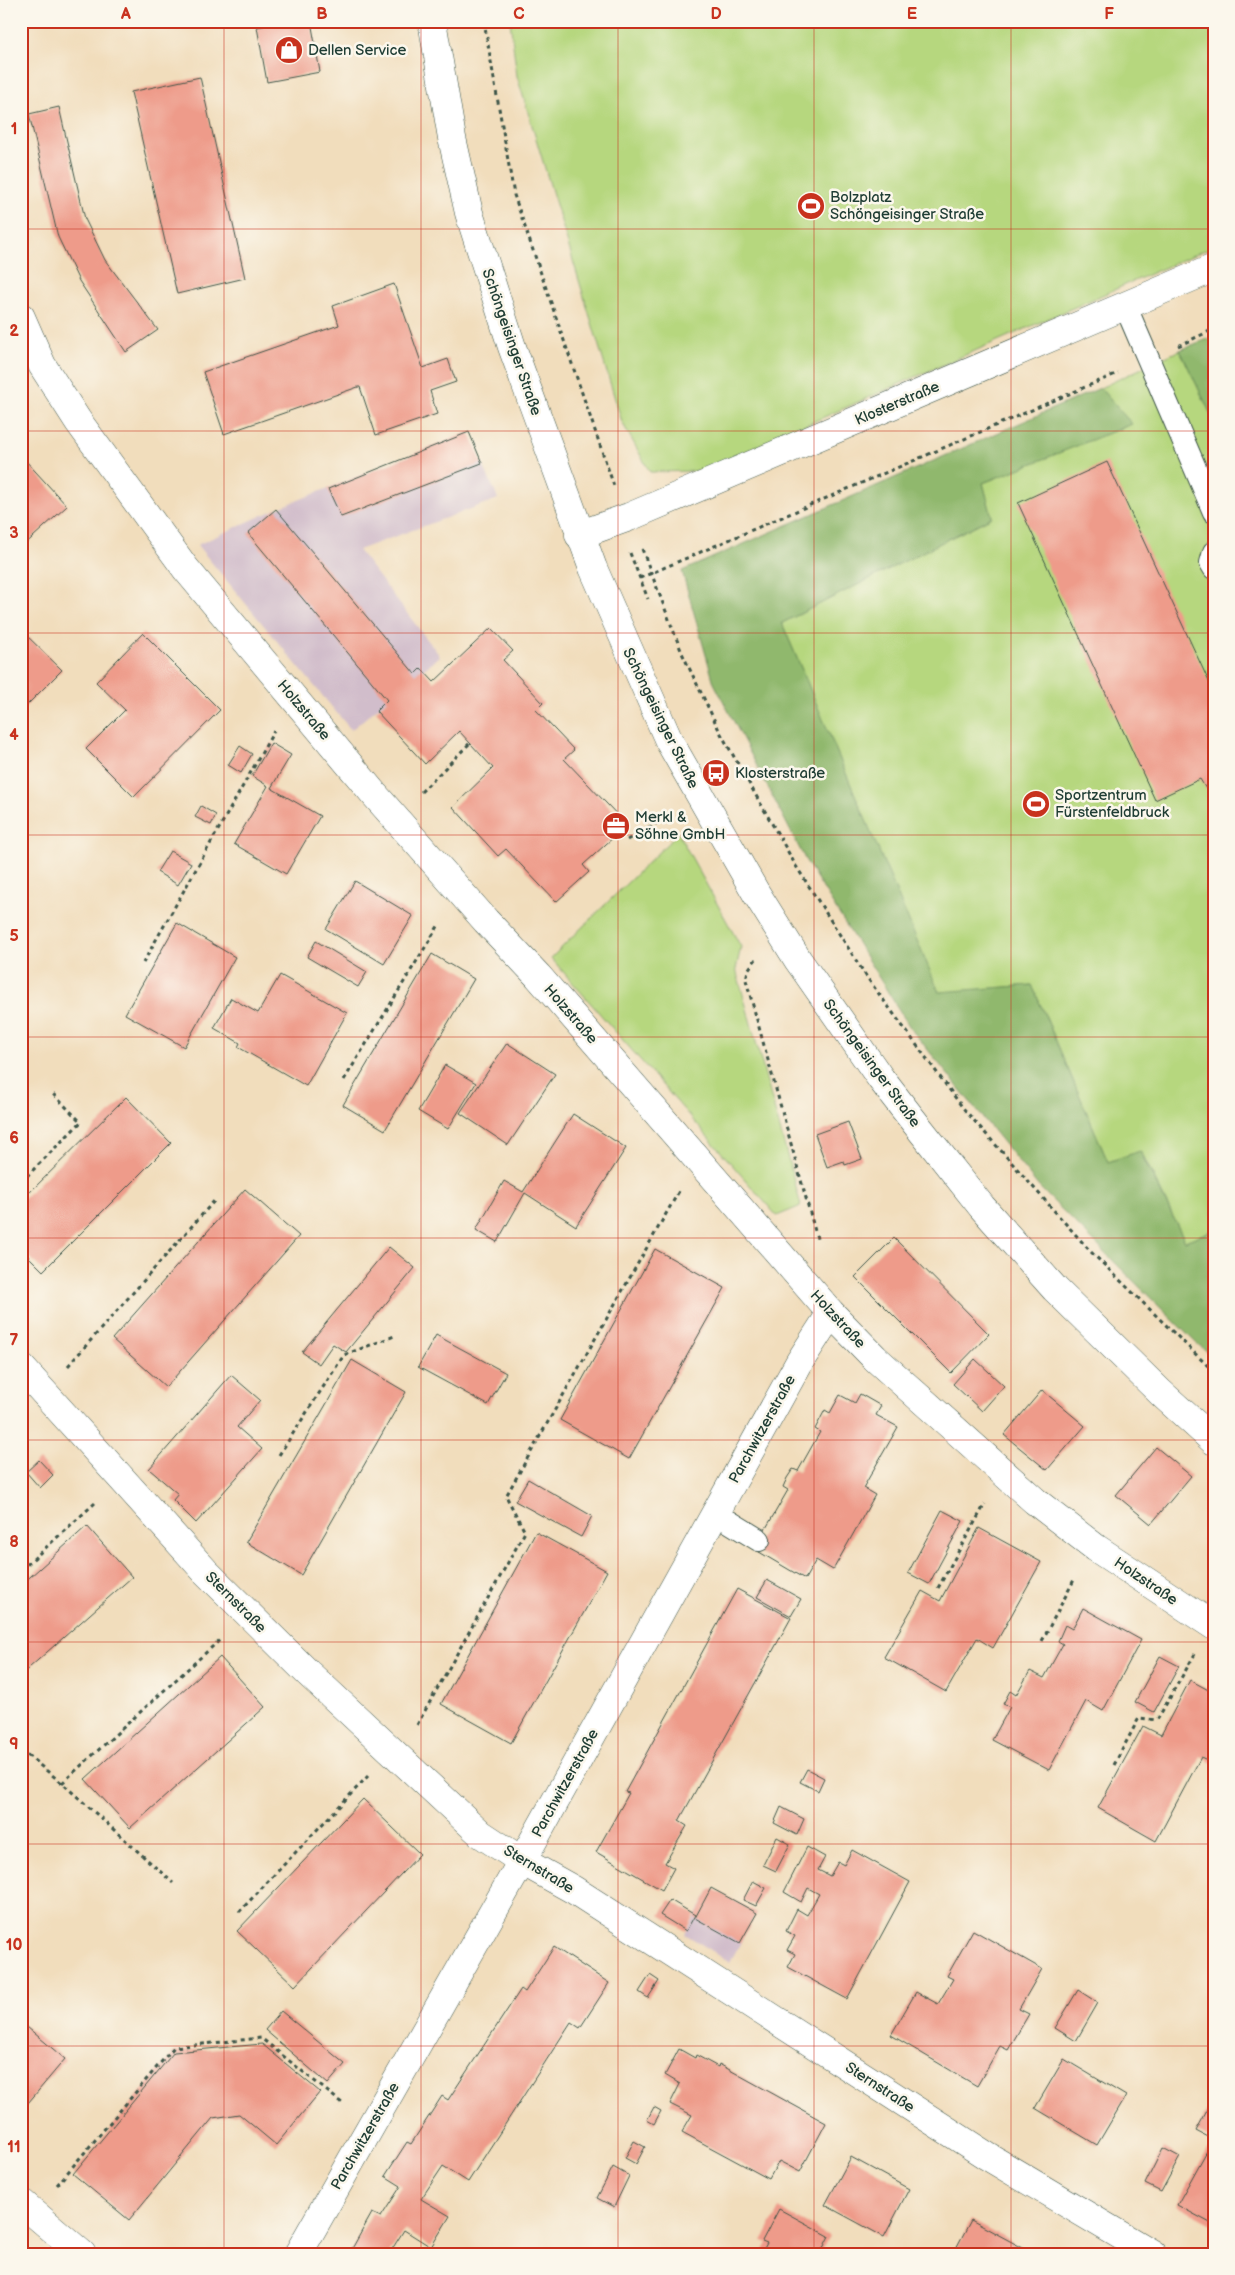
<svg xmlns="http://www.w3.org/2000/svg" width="1235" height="2275" font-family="'Balsamiq Sans',sans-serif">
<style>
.industrial{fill:#d1bdcb}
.green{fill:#b6d77e;stroke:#6a8a59}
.forest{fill:#90b86d;stroke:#587a50}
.building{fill:#ee9b8a}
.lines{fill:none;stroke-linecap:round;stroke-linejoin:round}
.service-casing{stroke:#3e5548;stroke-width:24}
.minor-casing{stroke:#3e5548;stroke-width:29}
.tertiary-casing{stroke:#3e5548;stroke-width:29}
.path{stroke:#3e5548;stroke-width:3;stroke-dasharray:4 4;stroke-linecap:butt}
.service{stroke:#fff;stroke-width:22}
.minor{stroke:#fff;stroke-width:28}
.tertiary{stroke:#fff;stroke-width:28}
.grid{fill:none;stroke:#c8321e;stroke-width:1;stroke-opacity:0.55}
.labels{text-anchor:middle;stroke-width:5;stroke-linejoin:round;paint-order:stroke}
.poi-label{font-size:15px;fill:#1f3d34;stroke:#fbf7ec;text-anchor:start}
.street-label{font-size:15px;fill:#1f3d34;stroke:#fbf7ec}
.neatline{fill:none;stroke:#c8321e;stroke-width:2}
.grid-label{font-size:16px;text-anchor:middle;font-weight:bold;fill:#c8321e}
</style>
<rect width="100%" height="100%" fill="#fbf7ec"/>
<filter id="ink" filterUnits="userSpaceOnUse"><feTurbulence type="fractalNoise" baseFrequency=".02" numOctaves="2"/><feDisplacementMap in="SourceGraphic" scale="10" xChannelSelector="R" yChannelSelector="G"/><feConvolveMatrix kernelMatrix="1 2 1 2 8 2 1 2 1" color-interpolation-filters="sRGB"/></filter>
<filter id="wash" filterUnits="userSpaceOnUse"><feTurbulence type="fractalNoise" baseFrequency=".0096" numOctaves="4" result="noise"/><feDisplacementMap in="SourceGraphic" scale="20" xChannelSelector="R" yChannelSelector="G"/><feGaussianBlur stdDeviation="1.12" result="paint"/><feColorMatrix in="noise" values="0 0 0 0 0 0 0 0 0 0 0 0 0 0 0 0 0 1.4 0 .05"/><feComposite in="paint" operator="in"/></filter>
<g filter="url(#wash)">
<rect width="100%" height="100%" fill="#f1ddbc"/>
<!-- industrial -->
<path class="industrial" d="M469,432L498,499L358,550L440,656L351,730L197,545L276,509Z
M711,1888L757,1913L730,1962L685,1934Z"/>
<!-- green -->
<path class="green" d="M510,21H1214V246L701,471L650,472L622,422L517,76Z
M1180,350L1214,421V1230L1185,1241L1142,1153L1128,1155L1108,1162L1032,985L939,993L782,623L992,517L983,483L1131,424L1100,388Z
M678,833L741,947L736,969L801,1206L777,1216L551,958Z"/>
<!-- forest -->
<path class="forest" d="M1214,336V421L1180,350Z
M1100,388L1132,424L983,483L992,517L782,623L939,992L1032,985L1108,1162L1140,1151L1185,1241L1214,1230V1356L1196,1343L1039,1187L911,1029L806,861L714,683L682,571Z"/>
<g id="blocks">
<!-- building -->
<path class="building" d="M287,21H311L320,72L267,82L257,27Z
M200,77L245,278L177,294L131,92Z
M59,107L85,219L105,260L158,330L126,352L79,281L58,237L29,114Z
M394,284L423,368L448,359L456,382L430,391L437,414L376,435L360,387H358L224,434L203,372L339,325L333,306Z
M469,432L482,463L341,517L328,489Z
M25,460L67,506L21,548V464Z
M1107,462L1210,684L1214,683V785L1206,789L1200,779L1155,800L1018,503Z
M276,509L415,674L421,668L434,682L491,628L513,651L503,660L543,703L536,710L574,750L564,759L627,825L583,865L589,872L556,902L506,849L498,856L453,807L493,768L459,731L425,764L376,711L387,700L248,533Z
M21,630L62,670L21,711Z
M143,633L220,710L134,797L86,749L125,710L96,682Z
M271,743L291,755L271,788L320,816L286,874L234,844L268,786L252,776Z
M240,746L252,754L241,773L228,765Z
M201,806L216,815L211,825L195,817Z
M170,851L191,863L178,885L157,872Z
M355,881L413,916L384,964L326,929Z
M177,923L235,957L184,1047L125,1014Z
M316,941L367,972L358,987L307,957Z
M432,954L474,979L385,1130L343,1105Z
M280,975L347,1013L306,1086L238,1047L240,1043L214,1028L231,998L258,1013Z
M507,1043L555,1074L508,1145L460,1113Z
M445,1065L476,1083L448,1129L418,1111Z
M126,1097L171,1143L43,1271L21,1249V1201Z
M573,1114L626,1148L576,1226L525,1193L497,1242L476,1230L504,1181L523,1192Z
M848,1122L862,1159L845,1165L844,1161L827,1167L815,1134Z
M245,1189L299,1236L166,1387L112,1339Z
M894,1238L989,1334L951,1373L855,1277Z
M389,1247L415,1268L346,1352L333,1344L319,1364L302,1352Z
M655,1249L725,1288L629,1459L560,1420Z
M436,1335L506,1373L488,1405L418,1367Z
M975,1359L1004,1386L982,1411L953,1384Z
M352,1360L406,1392L301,1575L246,1542Z
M231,1375L260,1400L237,1427L262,1449L196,1523L173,1500L178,1494L149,1469Z
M1042,1390L1085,1426L1047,1470L1004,1435Z
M860,1394L881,1406L876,1415L898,1427L863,1488L875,1495L833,1570L816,1560L805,1579L754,1549L788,1490L783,1487L787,1478L793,1469L798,1471L820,1432L815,1429L825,1410L830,1413L840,1395L855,1403Z
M1156,1447L1191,1476L1151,1524L1116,1495Z
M39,1460L53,1475L40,1488L26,1472Z
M528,1479L592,1516L581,1537L515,1501Z
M942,1510L963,1521L929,1584L908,1573Z
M87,1526L132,1577L21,1675V1585Z
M979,1528L1041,1562L993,1648L977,1638L946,1692L884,1657L922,1591L940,1601Z
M536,1532L607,1571L511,1743L441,1704Z
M767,1580L801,1599L791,1616L757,1597Z
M737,1589L791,1618L679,1821L687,1826L665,1863L674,1868L662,1890L596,1852L629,1793L625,1792Z
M1083,1608L1141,1640L1103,1711L1086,1701L1049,1770L992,1740L1010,1707L1003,1704L1010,1691L1016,1695L1030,1671L1044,1678L1063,1644L1058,1641L1065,1625L1072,1629Z
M1160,1656L1179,1666L1154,1712L1135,1702Z
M220,1657L265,1707L130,1828L85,1779Z
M1190,1680L1214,1693V1764L1201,1757L1156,1841L1098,1808L1143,1726L1161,1735Z
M807,1769L824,1778L818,1791L800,1782Z
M363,1799L420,1854L295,1986L237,1931Z
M781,1807L804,1819L797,1835L774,1823Z
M777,1837L790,1844L776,1871L763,1865Z
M807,1847L825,1857L818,1870L830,1876L838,1862L844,1865L852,1850L910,1882L847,1999L788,1967L795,1954L787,1950L795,1936L786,1931L797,1909L807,1915L819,1894L808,1888L801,1902L784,1892Z
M753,1881L766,1888L756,1906L743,1900Z
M711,1888L757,1913L740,1943L695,1918Z
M670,1900L695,1915L686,1931L660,1915Z
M973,1930L1042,1969L1019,2009L1029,2014L1008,2050L1000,2046L977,2086L891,2035L916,1992L938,2004L953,1979L947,1976Z
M554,1947L609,1983L580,2028L571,2022L468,2182L443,2166L421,2199L450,2216L431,2247L404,2230L389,2254H349L372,2213L381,2217L401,2186L385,2176L407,2142L411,2144L442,2096L448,2100L521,1989L525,1992Z
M650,1975L659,1981L648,1998L639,1992Z
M1078,1990L1098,2003L1076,2041L1055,2028Z
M281,2011L345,2064L328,2084L265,2030Z
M21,2022L65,2059L23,2109L21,2107Z
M262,2044L320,2092L276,2145L239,2114L213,2118L129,2220L73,2174L174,2052Z
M679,2049L695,2058L696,2055L718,2067L719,2064L826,2123L800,2172L779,2161L769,2179L682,2132L692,2115L670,2104L680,2084L665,2075Z
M1064,2059L1126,2096L1097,2145L1035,2108Z
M1214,2098V2225L1177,2205L1213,2140L1196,2131Z
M654,2107L661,2111L654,2124L647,2120Z
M634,2141L645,2147L636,2164L625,2158Z
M1163,2148L1180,2157L1161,2192L1145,2184Z
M851,2157L909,2189L884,2237L825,2205Z
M613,2167L629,2176L614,2207L597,2198Z
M779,2209L829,2236L820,2254H787L783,2252L782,2254H761L767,2243L762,2241Z
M971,2220L1034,2254H953Z"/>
</g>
</g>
<g filter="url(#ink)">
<use href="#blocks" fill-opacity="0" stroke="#3e5548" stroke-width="1"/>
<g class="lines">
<defs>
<path id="service" d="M1125,305L1214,512
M1214,552L1211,563L1214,568
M715,1513L759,1540"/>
<path id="minor" d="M21,317L42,365L78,421L186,569L374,794L486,921L538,976L831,1313L875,1358L1035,1501L1096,1548L1214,1626
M579,535L629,517L1214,268
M21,1367L205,1571L308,1673L481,1834L522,1861L574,1890L987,2156L1152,2254
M21,2202L82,2254
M298,2254L522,1861L800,1361L831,1313"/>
<path id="tertiary" d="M432,21L452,138L469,213L512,347L593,568L669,741L756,893L798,960L881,1079L916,1124L982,1207L1055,1289L1161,1393L1214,1441"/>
</defs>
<!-- service casing -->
<use href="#service" class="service-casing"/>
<!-- minor casing -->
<use href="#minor" class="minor-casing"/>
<!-- tertiary casing -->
<use href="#tertiary" class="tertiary-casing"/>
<!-- path -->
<path class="path" d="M484,21L514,195L614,486
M1178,346L1214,329
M642,549L682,653L720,732L796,866L868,979L963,1108L1090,1251L1214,1372
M630,553L648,599
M640,578L1118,373
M421,792L470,743
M627,840L672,814
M756,959L748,970L746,980L818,1242
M143,963L274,731
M344,1080L440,923
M21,1182L81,1122L51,1092
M68,1366L215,1200
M279,1455L344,1355L397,1335
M21,1570L95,1503
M938,1588L985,1504
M1042,1641L1075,1578
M417,1725L525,1532L506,1496L679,1191
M21,1750L62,1783L173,1883
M1114,1765L1139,1718L1157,1720L1195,1654
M62,1783L222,1638
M239,1912L368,1776
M57,2185L174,2047L261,2038L343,2104"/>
<!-- service -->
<use href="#service" class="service"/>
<!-- minor -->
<use href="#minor" class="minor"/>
<!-- tertiary -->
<use href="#tertiary" class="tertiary"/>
</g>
</g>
<!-- grid -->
<path class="grid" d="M224,21V2254M421,21V2254M618,21V2254M814,21V2254M1011,21V2254M21,229H1214M21,431H1214M21,633H1214M21,835H1214M21,1037H1214M21,1238H1214M21,1440H1214M21,1642H1214M21,1844H1214M21,2046H1214"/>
<!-- icons -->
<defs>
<symbol id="shop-disc" viewBox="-11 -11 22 22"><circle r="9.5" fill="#c8321e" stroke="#fbf7ec"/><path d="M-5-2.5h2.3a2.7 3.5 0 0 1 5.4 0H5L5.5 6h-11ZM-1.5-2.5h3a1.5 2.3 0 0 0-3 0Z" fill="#fff"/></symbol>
<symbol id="stadium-disc" viewBox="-11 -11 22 22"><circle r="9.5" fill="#c8321e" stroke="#fbf7ec"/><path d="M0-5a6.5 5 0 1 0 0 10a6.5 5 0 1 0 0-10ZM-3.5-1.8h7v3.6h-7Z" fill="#fff"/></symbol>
<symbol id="bus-disc" viewBox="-11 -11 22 22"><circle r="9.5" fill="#c8321e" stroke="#fbf7ec"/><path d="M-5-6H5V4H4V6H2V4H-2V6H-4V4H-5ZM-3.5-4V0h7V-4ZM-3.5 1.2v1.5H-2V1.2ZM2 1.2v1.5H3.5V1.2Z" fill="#fff"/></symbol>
<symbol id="office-disc" viewBox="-11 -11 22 22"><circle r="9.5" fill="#c8321e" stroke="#fbf7ec"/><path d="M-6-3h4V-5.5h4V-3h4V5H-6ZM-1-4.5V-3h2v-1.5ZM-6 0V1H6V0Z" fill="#fff"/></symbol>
</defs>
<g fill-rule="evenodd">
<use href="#shop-disc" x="273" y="34" width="32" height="32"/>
<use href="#stadium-disc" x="795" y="190" width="32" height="32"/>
<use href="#bus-disc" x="700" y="757" width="32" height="32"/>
<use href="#stadium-disc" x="1020" y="788" width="32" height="32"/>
<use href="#office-disc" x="600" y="810" width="32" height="32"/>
</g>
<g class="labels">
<!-- poi labels -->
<g class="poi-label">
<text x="308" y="55">Dellen Service</text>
<text x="830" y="202">Bolzplatz<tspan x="830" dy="17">Schöngeisinger Straße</tspan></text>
<text x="735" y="778">Klosterstraße</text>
<text x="1055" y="800">Sportzentrum<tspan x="1055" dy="17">Fürstenfeldbruck</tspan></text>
<text x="635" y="822">Merkl &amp;<tspan x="635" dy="17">Söhne GmbH</tspan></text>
</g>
<!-- street labels -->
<g class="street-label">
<text transform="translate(512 342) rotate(71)" y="5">Schöngeisinger Straße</text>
<text transform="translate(897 403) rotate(-23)" y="5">Klosterstraße</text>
<text transform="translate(304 710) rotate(50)" y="5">Holzstraße</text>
<text transform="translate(661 718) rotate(64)" y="5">Schöngeisinger Straße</text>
<text transform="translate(571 1014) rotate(49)" y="5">Holzstraße</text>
<text transform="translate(872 1063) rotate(54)" y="5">Schöngeisinger Straße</text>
<text transform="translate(838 1319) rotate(47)" y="5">Holzstraße</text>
<text transform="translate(762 1429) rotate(-61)" y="5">Parchwitzerstraße</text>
<text transform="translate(1146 1581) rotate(34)" y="5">Holzstraße</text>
<text transform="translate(236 1602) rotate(45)" y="5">Sternstraße</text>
<text transform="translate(565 1783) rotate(-61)" y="5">Parchwitzerstraße</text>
<text transform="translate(539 1869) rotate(31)" y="5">Sternstraße</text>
<text transform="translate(880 2087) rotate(33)" y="5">Sternstraße</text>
<text transform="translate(365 2136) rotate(-60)" y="5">Parchwitzerstraße</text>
</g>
</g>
<!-- margin -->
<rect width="1235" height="2275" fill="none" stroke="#fbf7ec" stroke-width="55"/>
<rect x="28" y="28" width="1180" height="2220" class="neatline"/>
<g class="grid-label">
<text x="126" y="19">A</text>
<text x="322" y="19">B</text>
<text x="519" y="19">C</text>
<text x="716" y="19">D</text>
<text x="912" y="19">E</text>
<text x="1109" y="19">F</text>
<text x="14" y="134">1</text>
<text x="14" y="336">2</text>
<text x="14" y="538">3</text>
<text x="14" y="740">4</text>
<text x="14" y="941">5</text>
<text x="14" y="1143">6</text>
<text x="14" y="1345">7</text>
<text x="14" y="1547">8</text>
<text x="14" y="1749">9</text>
<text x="14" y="1950">10</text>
<text x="14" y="2152">11</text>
</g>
</svg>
